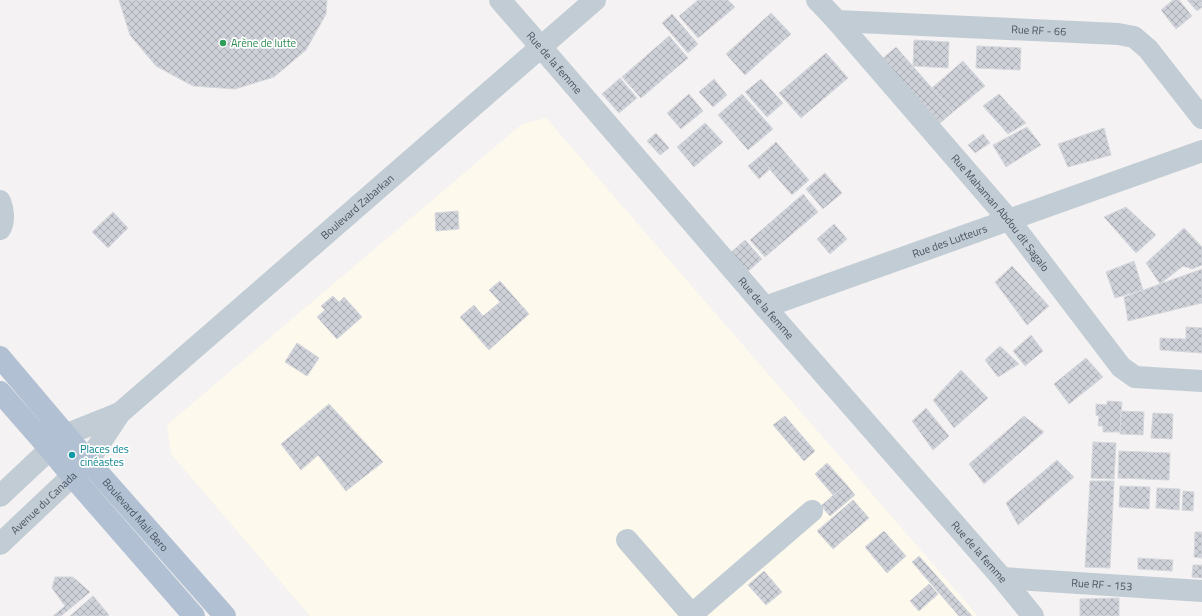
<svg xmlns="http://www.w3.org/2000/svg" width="1202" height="616" font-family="'Titillium Web',sans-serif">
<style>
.commercial{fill:#fdf9ed}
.building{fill:url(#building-cross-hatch);stroke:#d6d8de}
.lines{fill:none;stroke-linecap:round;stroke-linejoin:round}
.minor{stroke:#c2ccd4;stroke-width:22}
.major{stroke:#b1c0d2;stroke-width:22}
.leisure-dot{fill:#2e9e5b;stroke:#fff;stroke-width:1.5}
.culture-dot{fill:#0f9aa8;stroke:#fff;stroke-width:1.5}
.labels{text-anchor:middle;stroke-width:3.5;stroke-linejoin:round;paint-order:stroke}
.street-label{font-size:11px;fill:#485461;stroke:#fff}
.leisure-label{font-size:11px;fill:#27864d;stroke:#fff;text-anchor:start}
.culture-label{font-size:11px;fill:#0d838f;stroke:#fff;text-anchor:start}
</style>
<defs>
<pattern id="building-cross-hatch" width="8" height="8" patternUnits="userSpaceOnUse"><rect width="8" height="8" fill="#ced1d7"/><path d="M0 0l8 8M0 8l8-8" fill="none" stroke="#a9acb2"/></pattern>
</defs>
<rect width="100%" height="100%" fill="#f4f2f2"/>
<!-- commercial -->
<path class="commercial" d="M546,118L978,616H310L171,454L167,425L522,124Z"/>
<!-- building -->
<path class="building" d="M119,0H327L326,14L306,50L274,77L235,89L193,86L156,66L130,35Z
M698,0H728L735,7L698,38L679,16Z
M1173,0H1179L1192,16L1176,29L1161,10Z
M1187,0H1202V7L1197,11Z
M771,13L791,34L745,75L726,54Z
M672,14L698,44L688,53L662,23Z
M669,36L688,58L641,98L622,77Z
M914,40L949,42L948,68L913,66Z
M977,46L1021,48L1020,70L976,68Z
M896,47L953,112L939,124L882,59Z
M826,53L848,78L801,118L779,93Z
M963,61L985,86L953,112L932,88Z
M620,78L637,98L619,113L602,94Z
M714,79L727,95L713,107L699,92Z
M761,79L783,103L767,117L745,92Z
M689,94L703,111L681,129L667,113Z
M742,94L773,129L748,150L718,115Z
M999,94L1026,123L1008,134L983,106Z
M705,123L723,142L694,167L677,147Z
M1027,127L1041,145L1006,167L993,145Z
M1104,128L1111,155L1068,167L1058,144Z
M656,133L669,148L660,155L647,141Z
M983,134L990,143L975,153L968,145Z
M776,142L809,180L792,195L759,157Z
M759,157L770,169L759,179L748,166Z
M825,173L842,193L823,209L806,189Z
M803,194L818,212L765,257L750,240Z
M1126,207L1156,235L1136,253L1104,217Z
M458,211L459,229L436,231L435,213Z
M113,212L128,228L108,248L92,232Z
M834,224L847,239L830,254L817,239Z
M1184,228L1202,247V265L1192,269L1183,266L1160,284L1146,263Z
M745,240L762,259L746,273L729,254Z
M1134,261L1143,290L1115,298L1106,272Z
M1012,266L1049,306L1027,325L995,282Z
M1202,269V303L1128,321L1124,297Z
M500,281L529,314L489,350L460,317L474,305L483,316L500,302L489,290Z
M333,296L339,302L344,297L362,317L337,339L317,317L325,310L321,306Z
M1186,327L1202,328V353L1160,350V338L1186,339Z
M1031,335L1043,351L1025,366L1013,351Z
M297,343L319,358L307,376L285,362Z
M1000,346L1019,364L998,377L985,360Z
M1086,358L1103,377L1069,404L1054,384Z
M961,370L988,398L954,428L933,400Z
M1107,401L1122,402L1120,432H1103V426H1098L1099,416L1096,415V404L1107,405Z
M329,404L383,462L346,491L318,455L301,470L281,444Z
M926,408L949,436L933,450L912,421Z
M1121,411L1144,412L1143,435L1120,434Z
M1153,413L1173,414L1172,439L1151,438Z
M785,416L815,451L804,461L773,425Z
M1024,416L1044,432L984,484L969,464Z
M1093,442L1116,443L1114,479L1091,478Z
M1119,451L1170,453L1169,480L1118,478Z
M1057,460L1074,477L1018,525L1006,503Z
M827,463L846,484L833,495L815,474Z
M1090,481H1114L1110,568L1085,567Z
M846,484L855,495L830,516L821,506Z
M1120,486L1150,487L1149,509L1119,507Z
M1157,488L1180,489L1179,510L1156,508Z
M1183,491L1194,492L1193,511L1182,510Z
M853,500L869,518L833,549L817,531Z
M884,531L906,556L887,573L865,547Z
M1195,532H1202V558L1194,557Z
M919,556L972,616H959L912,562Z
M1138,558L1173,560L1172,571L1138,569Z
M1193,565H1202V578L1192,577Z
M764,571L782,592L766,605L748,585Z
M55,577H73L90,592L61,616H53L65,606L52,588Z
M929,584L938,594L919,611L910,601Z
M93,596L109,615L108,616H70Z
M1119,598V616H1080V599Z"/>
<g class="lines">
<!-- minor -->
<g class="minor">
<path id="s1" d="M500,0L541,47L765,307L1002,578L1033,616"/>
<path id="s2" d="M817,0L837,21L1009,220L1121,367L1135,377L1202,381"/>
<path id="s3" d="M837,21L1118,34L1134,37L1148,49L1202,118"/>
<path d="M0,201C3,209 5,221 0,229"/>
<path id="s4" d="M765,307L1202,151"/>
<path d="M0,496L65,435L120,413"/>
<path d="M627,540L693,616"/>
<path id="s5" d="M0,544L88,461L120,413L595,0"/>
<path id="s6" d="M1002,578L1202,591"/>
<path d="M690,616L812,511"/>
</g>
<!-- major -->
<g class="major">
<path id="s7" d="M0,357L88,461L225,616"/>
<path d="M0,392L49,448L72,476L194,616"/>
</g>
</g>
<!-- markers -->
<circle class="leisure-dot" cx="223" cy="43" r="4"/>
<circle class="culture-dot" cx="72" cy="455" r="4"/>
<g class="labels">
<!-- street labels -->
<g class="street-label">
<text dy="4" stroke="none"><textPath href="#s3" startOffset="202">Rue RF - 66</textPath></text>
<text dy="4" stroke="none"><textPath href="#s1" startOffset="83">Rue de la femme</textPath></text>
<text dy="4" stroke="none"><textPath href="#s5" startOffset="493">Boulevard Zabarkan</textPath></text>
<text dy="4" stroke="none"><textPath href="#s2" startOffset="281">Rue Mahaman Abdou dit Sagalo</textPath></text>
<text dy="4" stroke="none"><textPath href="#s4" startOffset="196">Rue des Lutteurs</textPath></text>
<text dy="4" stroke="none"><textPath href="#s1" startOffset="407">Rue de la femme</textPath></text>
<text dy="4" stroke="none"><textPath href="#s5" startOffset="60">Avenue du Canada</textPath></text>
<text dy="4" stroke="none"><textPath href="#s7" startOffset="208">Boulevard Mali Bero</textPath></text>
<text dy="4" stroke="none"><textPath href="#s1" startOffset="731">Rue de la femme</textPath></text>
<text dy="4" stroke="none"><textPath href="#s6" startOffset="100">Rue RF - 153</textPath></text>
</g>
<!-- leisure labels -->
<g class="leisure-label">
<text x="231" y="47">Arène de lutte</text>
</g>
<!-- culture labels -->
<g class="culture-label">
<text x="80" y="453">Places des<tspan x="80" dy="13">cinéastes</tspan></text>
</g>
</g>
</svg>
